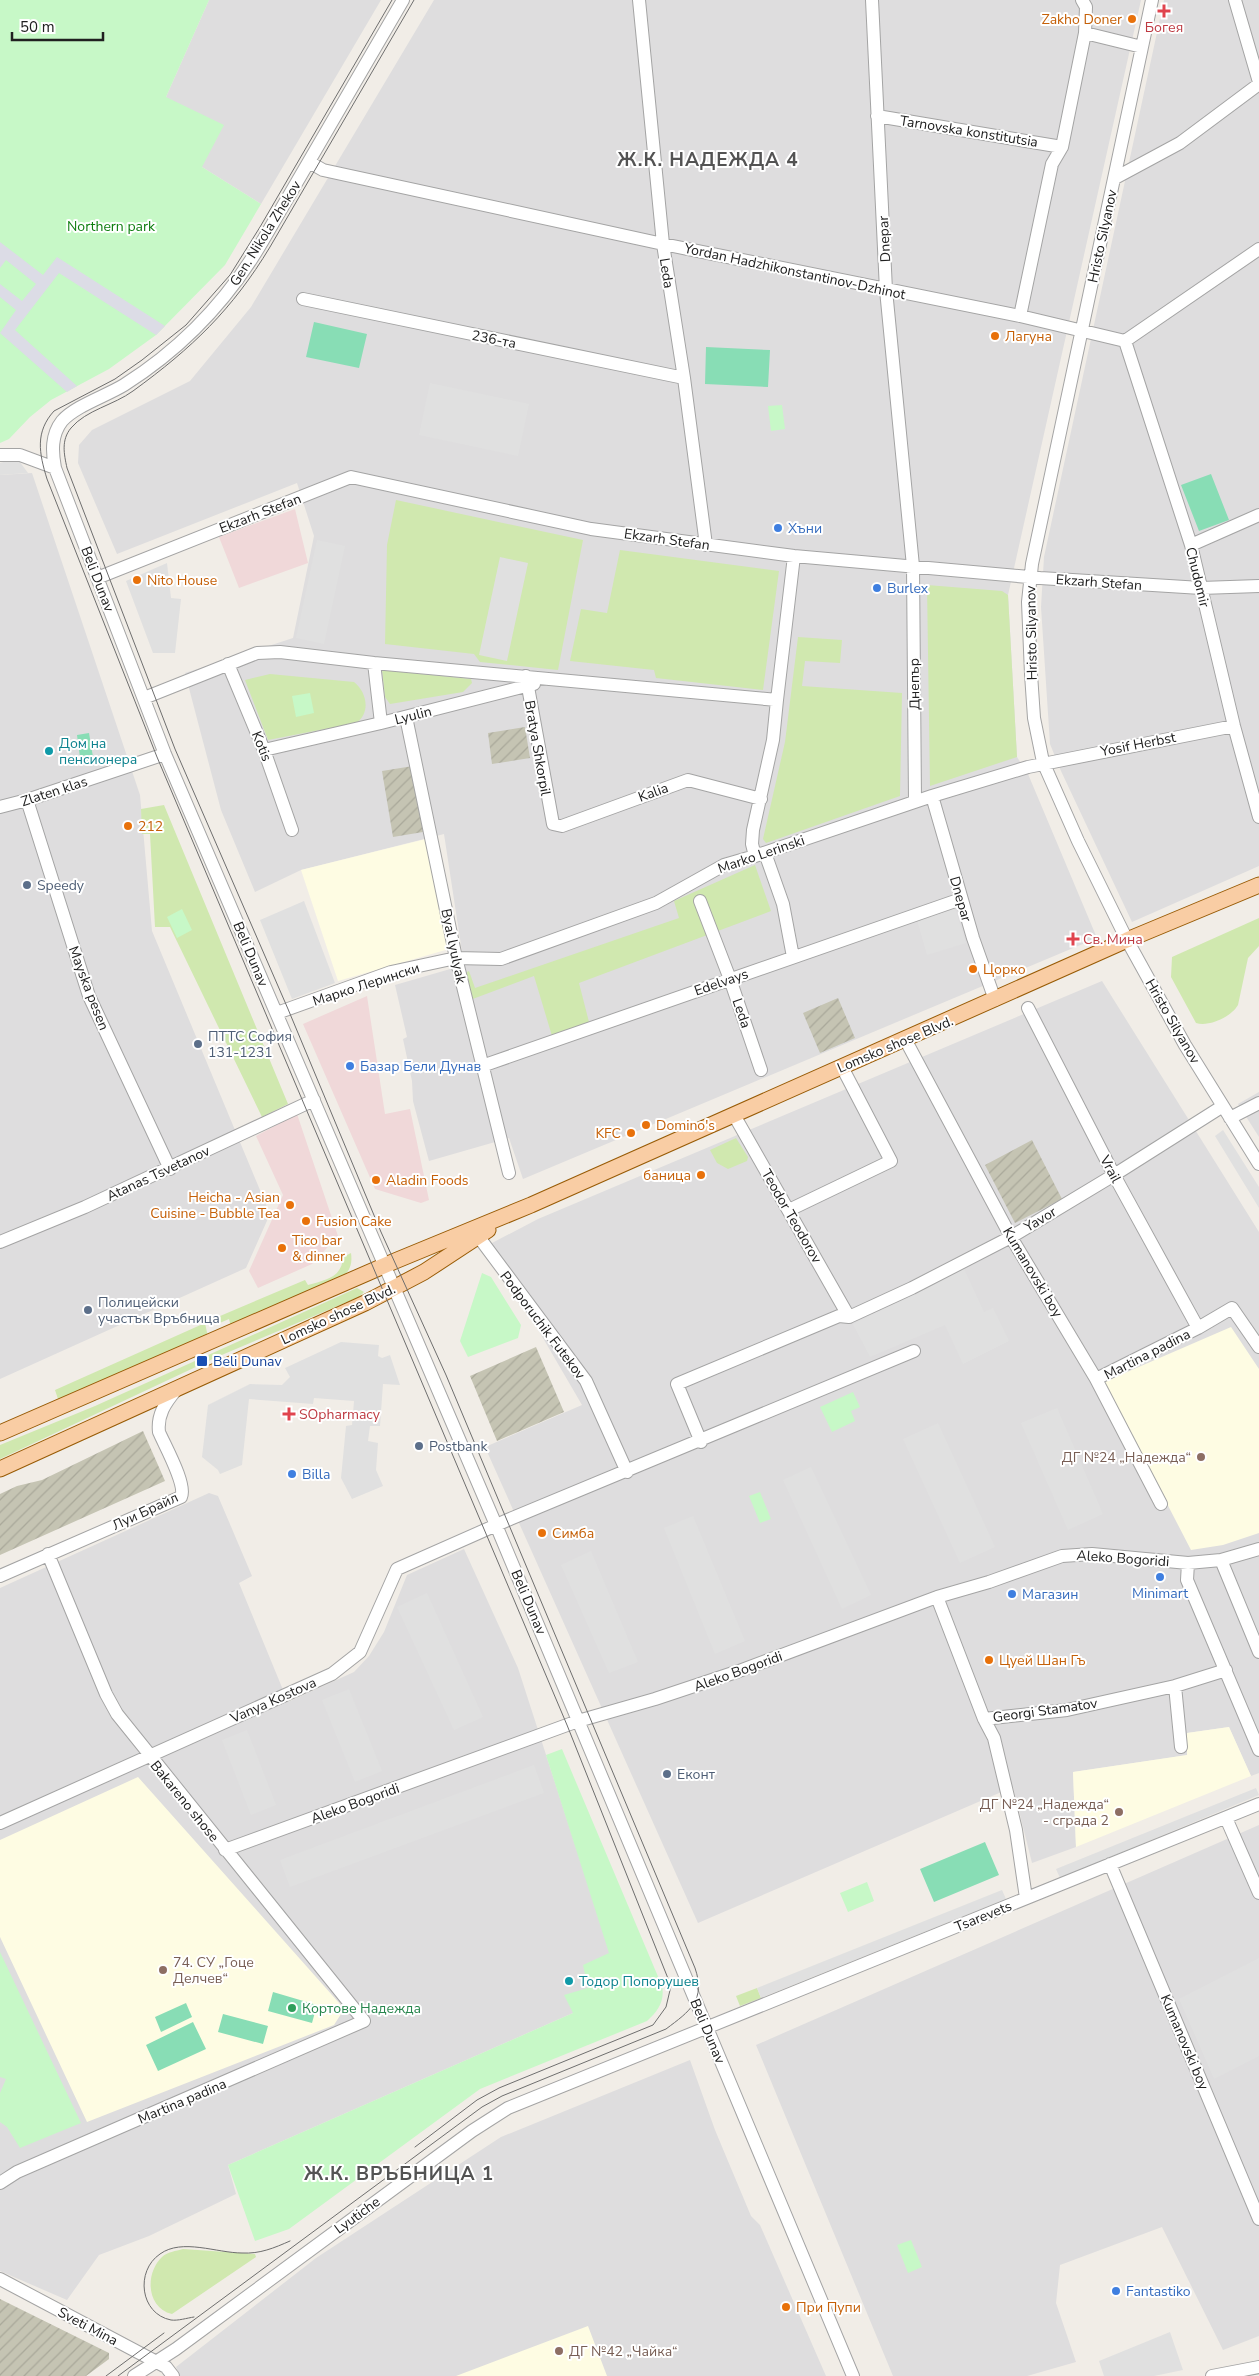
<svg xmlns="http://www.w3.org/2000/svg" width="1259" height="2376" font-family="'Nunito Sans',sans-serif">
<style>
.residential{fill:#deddde}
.commercial{fill:#f0d8d9}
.education{fill:#fefce3}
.construction{fill:url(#construction-furrows)}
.grass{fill:#d0e8af}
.park{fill:#c7f8c7}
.pitch{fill:#88ddb5}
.parking{fill:#e0e0e0}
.plaza{fill:#dcdce6}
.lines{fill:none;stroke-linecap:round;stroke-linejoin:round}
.minor-casing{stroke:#a4a4a4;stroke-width:14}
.major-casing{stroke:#985b05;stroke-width:17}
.minor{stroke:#fff;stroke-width:12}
.major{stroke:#f9cda4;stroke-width:15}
.tram{stroke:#6e6e6e;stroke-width:1}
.health-dot{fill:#e0444e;stroke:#fff;stroke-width:2}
.food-dot{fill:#e8710a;stroke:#fff;stroke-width:2}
.shop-dot{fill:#3f7fe0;stroke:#fff;stroke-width:2}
.culture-dot{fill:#0f9aa8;stroke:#fff;stroke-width:2}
.service-dot{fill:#5c6f8a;stroke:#fff;stroke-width:2}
.transit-dot{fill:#1a4fb4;stroke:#fff;stroke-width:2}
.education-dot{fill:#8d6e63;stroke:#fff;stroke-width:2}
.leisure-dot{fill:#2e9e5b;stroke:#fff;stroke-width:2}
.labels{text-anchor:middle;stroke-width:4;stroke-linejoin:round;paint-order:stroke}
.food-label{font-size:14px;fill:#c56008;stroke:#fff;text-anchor:start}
.health-label{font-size:14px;fill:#be3a42;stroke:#fff;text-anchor:start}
.street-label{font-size:14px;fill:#202020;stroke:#fff}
.park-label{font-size:14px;fill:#0f7e10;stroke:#fff}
.shop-label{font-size:14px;fill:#366cbe;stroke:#fff;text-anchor:start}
.culture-label{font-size:14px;fill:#0d838f;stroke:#fff;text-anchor:start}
.service-label{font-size:14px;fill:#4e5e75;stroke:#fff;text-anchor:start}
.transit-label{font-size:14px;fill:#164399;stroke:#fff;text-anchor:start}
.education-label{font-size:14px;fill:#785e54;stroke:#fff;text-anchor:end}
.leisure-label{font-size:14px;fill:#27864d;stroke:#fff;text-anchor:start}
.district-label{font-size:19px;font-weight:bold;letter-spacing:1px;fill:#535353;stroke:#fff}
</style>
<defs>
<pattern id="construction-furrows" width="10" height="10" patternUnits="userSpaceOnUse" patternTransform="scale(1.25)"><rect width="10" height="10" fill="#c5c4b3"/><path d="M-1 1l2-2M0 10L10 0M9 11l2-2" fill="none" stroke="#a9a89a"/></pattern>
</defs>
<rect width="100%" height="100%" fill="#f1ede7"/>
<!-- residential -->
<path class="residential" d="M209,0H381L261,204L202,167L166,97Z
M434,0H1141L1008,595L1017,757L1028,774L1097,938L523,1179L509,1138L429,1161L413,1101L412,1081L403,1039L407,1037L395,985L464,965L444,834L301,870L255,892L221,810L185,673L293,638L314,536L297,483L117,554L78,463L79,445L92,430L190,381L251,307Z
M1164,0H1259V866L1132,922L1061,771L1050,744L1041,607L1044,557Z
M32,473L140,795L152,931L270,1214L246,1268L0,1379V475Z
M1102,981L1259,1232V1773L1251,1776L1229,1727L1187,1733L1188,1755L1073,1772L1076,1847L1032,1863L1013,1787L698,1923L485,1447L582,1405L490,1247L492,1243L538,1219Z
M1259,1092V1137L1238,1104Z
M209,1493L218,1496L252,1576L239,1583L288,1702L354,1672L369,1656L384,1632L407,1575L464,1549L518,1668L610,1953L573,2013L228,2165L236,2194L149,2236L99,2255L67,2300L0,2271V1588Z
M1259,1825V2336L1223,2350L1162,2227L1060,2265L1056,2303L1076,2362L1027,2376H893L756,2045Z
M690,2060L715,2130L751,2216L760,2225L826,2376H180L176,2367L316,2258L501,2137Z"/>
<!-- commercial -->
<path class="commercial" d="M295,509L308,563L239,588L219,537Z
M367,996L385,1114L410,1109L429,1200L421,1203L375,1189L303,1024Z
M297,1114L338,1236L312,1264L258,1288L249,1271L283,1195L256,1136Z"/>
<!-- education -->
<path class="education" d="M430,838L449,949L338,981L301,870Z
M1231,1327L1259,1369V1533L1223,1545L1191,1550L1104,1382Z
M1229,1727L1251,1776L1076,1847L1073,1772L1187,1755V1733Z
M138,1777L340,2004L341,2014L334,2025L87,2122L0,1937V1840Z
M588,2326L607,2376H456Z"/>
<!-- construction -->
<path class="construction" d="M525,727L530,758L492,764L488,733Z
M413,766L423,832L393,837L382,771Z
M838,998L855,1038L820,1053L803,1013Z
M1032,1140L1062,1199L1015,1223L985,1165Z
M536,1347L564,1412L497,1441L470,1376Z
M143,1431L165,1481L0,1555V1494L17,1486L42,1480Z
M0,2299L109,2353V2359L86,2376H0Z"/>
<!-- grass -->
<path class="grass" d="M396,500L583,540L558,670L480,662L474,654L385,644L387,545Z
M620,550L779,571L763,690L656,678L654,670L570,661L581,609L607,613Z
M927,585L1002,591L1008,595L1017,757L930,786Z
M798,637L842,640L840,663L805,661L802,686L902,693L900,796L766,843L763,839L785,742Z
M382,670L471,679L472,683L463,692L390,704L385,697Z
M270,674L354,682C367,692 371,713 356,723L268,740L245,680Z
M164,805L288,1104L262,1117L170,927H155L150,834H142L141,809Z
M755,865L771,911L579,983L589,1022L552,1036L534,976L470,1000L463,974L469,971L475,988L679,918L674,901Z
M1259,918V946L1248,958L1238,1005C1231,1017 1209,1027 1196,1023L1171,977L1172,957Z
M736,1138L748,1157L747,1161L728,1169L717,1163L710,1150Z
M351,1253C353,1267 348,1273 338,1281L231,1327L229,1319L215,1325L213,1319L305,1280L308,1285C325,1280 342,1278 343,1257Z
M357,1288L364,1292L359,1297L217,1357L0,1459V1445L95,1406Z
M205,1323L208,1337L58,1399L55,1390Z
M757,1988L761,1998L740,2006L736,1996Z
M183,2249L255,2254L256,2257L172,2314C146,2308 145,2273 162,2257C167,2252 176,2251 183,2249Z"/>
<!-- park -->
<path class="park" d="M0,0H209L166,97L224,125L202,167L261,204L225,265L156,335L109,369L51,400L30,417L9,439L0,443Z
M782,405L785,429L771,431L768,406Z
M310,693L314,713L296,717L292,696Z
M182,909L192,930L177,938L167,917Z
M482,1273L491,1277L521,1325L518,1338L468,1357L460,1341Z
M853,1392L860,1407L851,1411L855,1421L832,1432L820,1407Z
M760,1492L771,1519L760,1523L749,1496Z
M562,1749L662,1986C665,2001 658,2011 647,2021L480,2089L289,2229L255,2241L228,2165L573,2013L564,1995L588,1988L583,1965L609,1953L546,1755Z
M867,1882L874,1901L848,1912L840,1893Z
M0,1952L81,2123L20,2148L7,2127L0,2122V2093L6,2079L0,2077Z
M911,2240L922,2267L908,2273L897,2245Z"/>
<!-- pitch -->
<path class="pitch" d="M314,322L367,334L359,368L306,357Z
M706,347L770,350L768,387L705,384Z
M1211,474L1229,520L1199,531L1181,485Z
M89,733L94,763L81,765L77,735Z
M985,1842L999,1875L934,1902L920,1869Z
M273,1992L317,2005L312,2023L268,2011Z
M186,2003L192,2017L161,2032L155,2017Z
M223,2014L268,2026L263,2044L218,2032Z
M193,2022L206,2049L158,2071L146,2045Z"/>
<!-- parking -->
<path class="parking" d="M430,383L529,404L518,456L419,435Z
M17,458L28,473L0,475V463Z
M317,540L345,546L324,644L296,638Z
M500,557L528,563L507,661L479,655Z
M167,563L171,598L181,599L175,653H153L126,581Z
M304,901L335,983L292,999L260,920Z
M955,909L966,943L927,955L917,920Z
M1223,1130L1259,1187V1208L1215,1136Z
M964,1269L984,1312L993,1308L1009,1341L963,1364L945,1325L870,1357L853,1324Z
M341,1342L379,1345L378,1356L382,1358L390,1355L400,1385L383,1384L380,1426H370L368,1441L378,1443L376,1470L383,1486L352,1499L341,1478L346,1426L352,1425L354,1401L314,1398L313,1404L249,1399L242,1465L220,1474L218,1470L202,1457L208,1405L250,1384L282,1385L290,1377L285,1368Z
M1057,1408L1103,1514L1068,1530L1021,1423Z
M938,1423L995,1547L960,1563L903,1439Z
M811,1467L871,1595L842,1609L783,1480Z
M693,1516L745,1641L715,1654L664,1528Z
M591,1551L638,1662L609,1673L561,1565Z
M427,1593L483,1717L454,1730L397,1607Z
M349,1689L382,1771L355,1782L322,1700Z
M247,1730L276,1805L251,1815L222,1740Z
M534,1765L544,1793L290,1887L280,1860Z
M1256,1788L1259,1795L1060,1878L1056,1869Z
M1002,1890L1006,1899L761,1998L757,1988Z
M1259,1958V2056L1214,2079L1179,1999Z
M1170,2332L1183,2370L1154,2376H1104L1099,2361Z"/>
<!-- plaza -->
<path class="plaza" d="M0,242L43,275L57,257L165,326L156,335L59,273L15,330L77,386L67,392L0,333L16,310L0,297V284L22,301L36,284L6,260L0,268Z"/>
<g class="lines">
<defs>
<path id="minor" d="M403,0L262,242C228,300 181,349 124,385C106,396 75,406 62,421C51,435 52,452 55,468L165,754L496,1525L853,2376
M639,0L663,244L684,378L706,545
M872,0L886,290L913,566L915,801
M1152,0L1032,564L1028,602L1031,674L1034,718L1043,762L1078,841L1127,940L1185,1045L1259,1164
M1235,0L1259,82
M1085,33L1142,47
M877,116L1062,147
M309,162L323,170L663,244L1020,316L1125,341L1259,249
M1115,178L1180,143L1259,84
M303,299L684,378
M1020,316L1052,164L1062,147L1085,33L1086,7L1082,0
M1125,341L1191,545L1234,726L1259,817
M0,455H20L55,468
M1191,545L1259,515
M97,578L351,477L591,529L794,556L1040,578L1201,588L1259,586
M374,663L381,723
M228,664L264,750L292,830
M526,676L553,824L562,826L688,780L761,799
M144,698L257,653L280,652L374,663L777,700L773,740L753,830L752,844L755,856
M777,700L794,556
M406,717L456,958L509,1173
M264,750L381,723L534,684
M932,796L973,938L995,1000
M27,800L89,996L170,1169
M0,807L27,800L165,754
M765,853L783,904L793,957
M700,901L730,979L761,1070
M1028,1008L1114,1175L1198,1328
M277,1013L391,972L456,958L501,959L656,903L724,865L755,856L932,796L1028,767L1234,726
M905,1039L1011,1237L1096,1379L1161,1504
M482,1066L961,899
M734,1115L849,1317
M1230,1118L1259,1103
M789,1210L891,1161L842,1067
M478,1236L586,1381L627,1472
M0,1242L85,1207L314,1100
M849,1317L912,1288L1011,1237L1114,1175L1223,1106
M1096,1379L1198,1328L1232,1308L1259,1347
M701,1442L677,1384L839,1316L849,1317
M1221,1560L1259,1652
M1188,1563L1187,1580L1259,1750
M0,1576L181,1497C187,1485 165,1446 159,1432C157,1415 165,1403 176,1390
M937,1597L984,1719L994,1738L1016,1830L1026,1898
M1175,1686L1181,1747
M984,1719L1067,1710L1175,1686L1226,1670
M1226,1818L1259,1893
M0,1823L332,1674L360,1652L397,1569L510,1519L914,1351
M225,1850L578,1721L655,1699L739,1671L937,1597L989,1582L1062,1556L1092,1554L1188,1563L1221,1560L1259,1549
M1110,1864L1259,2219
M0,2183L17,2172L364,2021L117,1714L106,1694L48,1554
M0,2279L166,2367L173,2376
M134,2376L176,2349L472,2131L508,2108L1259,1804
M1212,2376L1259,2367"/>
<path id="major" d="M0,1433L395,1261L531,1205L1127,940L1259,885
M0,1469L365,1303L424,1272L488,1230"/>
</defs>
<!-- minor casing -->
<use href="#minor" class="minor-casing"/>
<!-- major casing -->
<use href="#major" class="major-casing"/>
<!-- minor -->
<use href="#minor" class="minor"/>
<!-- major -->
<use href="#major" class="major"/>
<!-- tram -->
<path class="tram" d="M392,0L260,227L230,275L186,325L142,360L115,379L54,411C35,432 39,453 47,479L157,757L567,1725L671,1986L666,2007L653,2025L499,2088L477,2100L415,2147
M194,2317C187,2318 178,2321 171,2320C140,2314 135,2271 160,2254C182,2238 217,2253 242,2253C260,2254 274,2248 290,2241
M106,2376L164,2333
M118,2376L482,2107L502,2096L666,2029C690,2011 706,2000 695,1968L446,1375L381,1232L288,1009L175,749L67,468C64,454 61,440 71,428C86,410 114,405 133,391C192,348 232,310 270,247L414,0"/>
</g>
<!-- markers -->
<g class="health-dot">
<path d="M1161.5 3.5h5v5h5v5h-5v5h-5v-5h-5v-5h5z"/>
<path d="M1070.5 931.5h5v5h5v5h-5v5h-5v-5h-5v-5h5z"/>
<path d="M286.5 1406.5h5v5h5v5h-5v5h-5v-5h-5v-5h5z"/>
</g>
<g class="food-dot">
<circle cx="1132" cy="19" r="5"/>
<circle cx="995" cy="336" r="5"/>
<circle cx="137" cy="580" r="5"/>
<circle cx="128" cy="826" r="5"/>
<circle cx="973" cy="969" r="5"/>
<circle cx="646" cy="1125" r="5"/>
<circle cx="631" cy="1133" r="5"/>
<circle cx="701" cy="1175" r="5"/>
<circle cx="376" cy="1180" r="5"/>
<circle cx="290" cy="1205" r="5"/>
<circle cx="306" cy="1221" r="5"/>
<circle cx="282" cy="1248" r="5"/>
<circle cx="542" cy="1533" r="5"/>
<circle cx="989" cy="1660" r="5"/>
<circle cx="786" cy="2307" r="5"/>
</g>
<g class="shop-dot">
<circle cx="778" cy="528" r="5"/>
<circle cx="877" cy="588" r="5"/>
<circle cx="350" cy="1066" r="5"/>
<circle cx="292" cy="1474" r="5"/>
<circle cx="1160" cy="1577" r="5"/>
<circle cx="1012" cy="1594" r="5"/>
<circle cx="1116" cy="2291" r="5"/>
</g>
<g class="culture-dot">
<circle cx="49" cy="751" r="5"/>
<circle cx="569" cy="1981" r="5"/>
</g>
<g class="service-dot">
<circle cx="27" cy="885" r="5"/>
<circle cx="198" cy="1044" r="5"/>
<circle cx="88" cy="1310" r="5"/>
<circle cx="419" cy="1446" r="5"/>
<circle cx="667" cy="1774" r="5"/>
</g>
<rect class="transit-dot" x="196" y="1355" width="12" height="12" rx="2.5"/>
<g class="education-dot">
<circle cx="1201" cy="1457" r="5"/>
<circle cx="1119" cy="1812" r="5"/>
<circle cx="163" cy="1970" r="5"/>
<circle cx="559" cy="2351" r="5"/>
</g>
<circle class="leisure-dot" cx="292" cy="2008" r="5"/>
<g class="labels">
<!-- food labels -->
<g class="food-label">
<text x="1122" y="24" text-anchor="end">Zakho Doner</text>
<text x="1005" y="341">Лагуна</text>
<text x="147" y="585">Nito House</text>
<text x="138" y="831">212</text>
<text x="983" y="974">Цорко</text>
<text x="656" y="1130">Domino's</text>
<text x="621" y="1138" text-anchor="end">KFC</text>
<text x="691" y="1180" text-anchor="end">баница</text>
<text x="386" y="1185">Aladin Foods</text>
<text x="280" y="1202" text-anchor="end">Heicha - Asian<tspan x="280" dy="16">Cuisine - Bubble Tea</tspan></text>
<text x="316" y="1226">Fusion Cake</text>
<text x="292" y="1245">Tico bar<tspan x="292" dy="16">&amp; dinner</tspan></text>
<text x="552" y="1538">Симба</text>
<text x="999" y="1665">Цуей Шан Гъ</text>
<text x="796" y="2312">При Пупи</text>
</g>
<!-- health labels -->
<g class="health-label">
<text x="1164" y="32" text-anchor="middle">Богея</text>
<text x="1083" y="944">Св. Мина</text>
<text x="299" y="1419">SOpharmacy</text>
</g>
<!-- street labels -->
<g class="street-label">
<text transform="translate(969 131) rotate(9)" y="5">Tarnovska konstitutsia</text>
<text transform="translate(265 233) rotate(-58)" y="5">Gen. Nikola Zhekov</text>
<text transform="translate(1102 236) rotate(-78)" y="5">Hristo Silyanov</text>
<text transform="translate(884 239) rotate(-93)" y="5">Dnepar</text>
<text transform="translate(795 271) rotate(12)" y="5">Yordan Hadzhikonstantinov-Dzhinot</text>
<text transform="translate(667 273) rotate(81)" y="5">Leda</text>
<text transform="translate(494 339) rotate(11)" y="5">236-та</text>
<text transform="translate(260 513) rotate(-21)" y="5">Ekzarh Stefan</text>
<text transform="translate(667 539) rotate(8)" y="5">Ekzarh Stefan</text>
<text transform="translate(1198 577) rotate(76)" y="5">Chudomir</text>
<text transform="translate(98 579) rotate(69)" y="5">Beli Dunav</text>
<text transform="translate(1099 582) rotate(4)" y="5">Ekzarh Stefan</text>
<text transform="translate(1031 633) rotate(-91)" y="5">Hristo Silyanov</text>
<text transform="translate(914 684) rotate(-91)" y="5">Днепър</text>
<text transform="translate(413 715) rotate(-14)" y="5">Lyulin</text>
<text transform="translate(1138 744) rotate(-11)" y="5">Yosif Herbst</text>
<text transform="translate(262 746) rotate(68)" y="5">Kotis</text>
<text transform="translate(538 748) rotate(80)" y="5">Bratya Shkorpil</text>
<text transform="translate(54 791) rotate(-18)" y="5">Zlaten klas</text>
<text transform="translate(653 792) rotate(-20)" y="5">Kalia</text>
<text transform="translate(761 854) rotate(-19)" y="5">Marko Lerinski</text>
<text transform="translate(961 899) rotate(74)" y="5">Dnepar</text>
<text transform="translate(454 946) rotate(78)" y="5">Byal lyulyak</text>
<text transform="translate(251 954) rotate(67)" y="5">Beli Dunav</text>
<text transform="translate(721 982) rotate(-19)" y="5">Edelvays</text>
<text transform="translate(366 984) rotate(-18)" y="5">Марко Лерински</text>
<text transform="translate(89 988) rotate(69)" y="5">Mayska pesen</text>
<text transform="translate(742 1013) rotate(71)" y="5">Leda</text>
<text transform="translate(1173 1021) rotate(60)" y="5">Hristo Silyanov</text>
<text transform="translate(895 1044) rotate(-23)" y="5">Lomsko shose Blvd.</text>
<text transform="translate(1111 1169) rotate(62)" y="5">Vrail</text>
<text transform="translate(158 1173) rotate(-25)" y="5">Atanas Tsvetanov</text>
<text transform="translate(792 1216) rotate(60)" y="5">Teodor Teodorov</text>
<text transform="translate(1040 1219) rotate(-31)" y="5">Yavor</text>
<text transform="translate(1033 1272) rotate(59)" y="5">Kumanovski boy</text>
<text transform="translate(338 1314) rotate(-25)" y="5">Lomsko shose Blvd.</text>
<text transform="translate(543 1325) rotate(53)" y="5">Podporuchik Futekov</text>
<text transform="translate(1147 1354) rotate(-27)" y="5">Martina padina</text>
<text transform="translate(145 1511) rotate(-25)" y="5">Луи Брайл</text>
<text transform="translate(1123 1558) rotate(4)" y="5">Aleko Bogoridi</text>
<text transform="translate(529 1602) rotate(67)" y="5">Beli Dunav</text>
<text transform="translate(738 1671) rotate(-20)" y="5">Aleko Bogoridi</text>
<text transform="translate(273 1700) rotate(-24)" y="5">Vanya Kostova</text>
<text transform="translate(1045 1710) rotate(-8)" y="5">Georgi Stamatov</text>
<text transform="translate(185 1801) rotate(51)" y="5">Bakareno shose</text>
<text transform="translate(355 1803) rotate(-20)" y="5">Aleko Bogoridi</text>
<text transform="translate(983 1916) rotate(-22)" y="5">Tsarevets</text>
<text transform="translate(708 2031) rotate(67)" y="5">Beli Dunav</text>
<text transform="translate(1185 2042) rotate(67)" y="5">Kumanovski boy</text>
<text transform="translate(182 2101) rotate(-23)" y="5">Martina padina</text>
<text transform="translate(357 2215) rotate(-36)" y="5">Lyutiche</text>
<text transform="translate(88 2326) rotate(28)" y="5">Sveti Mina</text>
</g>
<!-- park labels -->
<g class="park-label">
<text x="111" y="231">Northern park</text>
</g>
<!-- shop labels -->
<g class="shop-label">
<text x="788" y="533">Хъни</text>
<text x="887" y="593">Burlex</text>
<text x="360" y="1071">Базар Бели Дунав</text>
<text x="302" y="1479">Billa</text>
<text x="1160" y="1598" text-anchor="middle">Minimart</text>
<text x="1022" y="1599">Магазин</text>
<text x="1126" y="2296">Fantastiko</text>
</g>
<!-- culture labels -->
<g class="culture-label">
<text x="59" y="748">Дом на<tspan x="59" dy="16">пенсионера</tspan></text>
<text x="579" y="1986">Тодор Попорушев</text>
</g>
<!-- service labels -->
<g class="service-label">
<text x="37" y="890">Speedy</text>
<text x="208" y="1041">ПТТС София<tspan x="208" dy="16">131-1231</tspan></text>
<text x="98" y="1307">Полицейски<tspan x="98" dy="16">участък Връбница</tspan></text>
<text x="429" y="1451">Postbank</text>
<text x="677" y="1779">Еконт</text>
</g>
<!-- transit labels -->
<g class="transit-label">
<text x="213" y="1366">Beli Dunav</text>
</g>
<!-- education labels -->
<g class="education-label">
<text x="1191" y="1462">ДГ №24 „Надежда“</text>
<text x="1109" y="1809">ДГ №24 „Надежда“<tspan x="1109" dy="16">- сграда 2</tspan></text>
<text x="173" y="1967" text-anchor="start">74. СУ „Гоце<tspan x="173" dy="16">Делчев“</tspan></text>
<text x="569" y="2356" text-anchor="start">ДГ №42 „Чайка“</text>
</g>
<!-- leisure labels -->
<g class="leisure-label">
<text x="302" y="2013">Кортове Надежда</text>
</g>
<!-- district labels -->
<g class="district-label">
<text x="708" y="166">Ж.К. НАДЕЖДА 4</text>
<text x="399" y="2180">Ж.К. ВРЪБНИЦА 1</text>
</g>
</g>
<!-- scale -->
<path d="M12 32v8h91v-8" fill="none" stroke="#202020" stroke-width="2.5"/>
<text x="20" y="32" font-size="15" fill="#202020" stroke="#ffffff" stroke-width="4" paint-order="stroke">50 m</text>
</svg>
